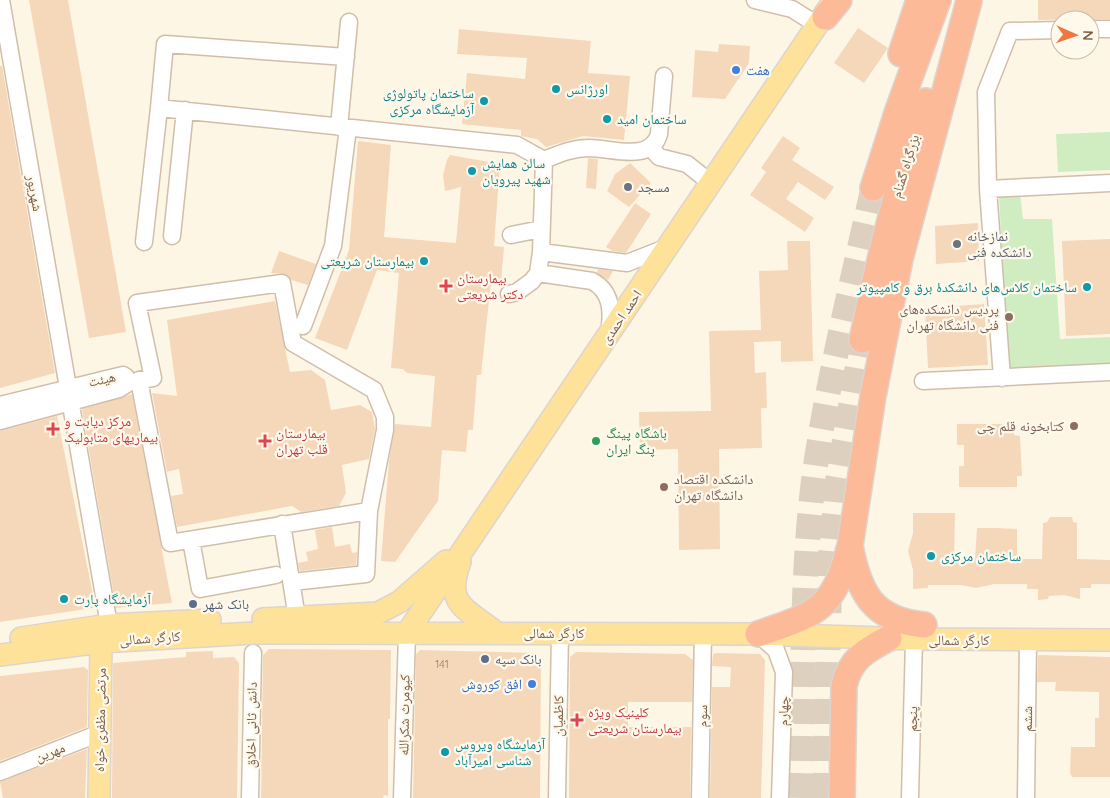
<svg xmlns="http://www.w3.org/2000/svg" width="1110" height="798" font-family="Quicksand,'Noto Naskh Arabic',sans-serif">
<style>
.green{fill:#d0edc2}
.building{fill:#f5d7ba}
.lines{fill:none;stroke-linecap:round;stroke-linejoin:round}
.highway-tunnel{stroke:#ddd0be;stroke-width:25;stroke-dasharray:25 12;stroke-linecap:butt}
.minor-casing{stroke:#d0beaa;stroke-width:19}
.major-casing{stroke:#dcd5cf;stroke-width:24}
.highway-casing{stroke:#dcd5cf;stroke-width:28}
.minor{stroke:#fff;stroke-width:16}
.major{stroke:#ffe29a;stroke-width:21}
.highway{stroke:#fcba98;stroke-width:25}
.shop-dot{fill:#3f7fe0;stroke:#fff9ec;stroke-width:2}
.culture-dot{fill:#0f9aa8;stroke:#fff9ec;stroke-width:2}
.worship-dot{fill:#6b7280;stroke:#fff9ec;stroke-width:2}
.health-dot{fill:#e0444e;stroke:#fff9ec;stroke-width:2}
.education-dot{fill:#8d6e63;stroke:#fff9ec;stroke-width:2}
.leisure-dot{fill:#2e9e5b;stroke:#fff9ec;stroke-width:2}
.service-dot{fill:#5c6f8a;stroke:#fff9ec;stroke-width:2}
.labels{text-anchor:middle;stroke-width:4.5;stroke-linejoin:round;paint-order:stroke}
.number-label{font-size:11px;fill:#987c64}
.shop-label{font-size:14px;fill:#366cbe;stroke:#fff9ec;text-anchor:start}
.culture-label{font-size:14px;fill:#0d838f;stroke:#fff9ec;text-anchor:start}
.street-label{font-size:14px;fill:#795d48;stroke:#fff9ec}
.worship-label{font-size:14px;fill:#5b616d;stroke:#fff9ec;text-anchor:start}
.health-label{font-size:14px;fill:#be3a42;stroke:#fff9ec;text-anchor:start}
.education-label{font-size:14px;fill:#785e54;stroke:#fff9ec;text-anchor:end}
.leisure-label{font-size:14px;fill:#27864d;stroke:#fff9ec;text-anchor:start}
.service-label{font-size:14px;fill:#4e5e75;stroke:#fff9ec;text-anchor:start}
</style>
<rect width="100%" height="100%" fill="#fef6e5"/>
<!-- green -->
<path class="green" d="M1110,132V170L1058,172L1056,134Z
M1020,193L1023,219H1052L1060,339L1110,337V367L1008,373L999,194Z"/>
<!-- building -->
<path class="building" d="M29,0H68L126,332L89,338Z
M1038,0H1110V19L1038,20Z
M858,28L888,48L864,83L834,63Z
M459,29L591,41L588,73L630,76L624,140L583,136L546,147L537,139L521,136V130L462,124L467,73L525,79L527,58L457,54Z
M719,44L750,46L749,63L725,99L692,97L695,50L718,52Z
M0,66H2L55,373L0,388Z
M783,136L800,148L792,160L834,187L825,200L798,182L786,199L814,218L805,232L750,195L766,172L761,168Z
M358,141L391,145L384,237L456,243L461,187L445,191L443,175L447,160L450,155L500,164L494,246L504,247L501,282H491L481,375H477L473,430H468L466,452L442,450L438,501L395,562L381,561L389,461L395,424L431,427L435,376L407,373L403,369L391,368L399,273L377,270L347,350L315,338L349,250Z
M588,158L598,159L596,189L586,188Z
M630,163L651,183L629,207L607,191L615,174Z
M635,203L651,214L626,253L613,251L606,247Z
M978,223L979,261L936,264L935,226Z
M1110,239V334L1066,336L1062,241Z
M787,241H810L813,361L781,362V341L754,342L755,373L766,372L767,408H761L762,448L719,449L720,549L679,550L678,449L640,450L639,412L711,411L709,331L761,330L759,271L788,270Z
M279,251L316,264L308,285L291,280L285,274L271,273Z
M598,269L613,271L608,280L597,273Z
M275,301L290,372L311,370L325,380L331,410L360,405L372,412L375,429L369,459L342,465L346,493L339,506L301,512L292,506L177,527L171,496L183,494L179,469L167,472L152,393L177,396L167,320Z
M984,304L988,365L928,368L925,308Z
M132,394L172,603L116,608L82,409Z
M57,416L95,605L93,608L0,622V431Z
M957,424H1015L1014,435L1020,436L1022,476H1017V487H959V466H964V445H957Z
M913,513H955L954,560H975L977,528H996L1017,529V559H1042L1043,523L1047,522L1050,517H1072L1073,522L1077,523V559L1110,560V584H1091V588H1080V599L1064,595L1049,596L1048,599L1038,600V589H1027V584H994L976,588L961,585H928V588L913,589V570L908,551L913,533Z
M332,527L335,547L350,544L352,553L357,552L356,565L300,571L298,563L308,561L306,552L318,549L315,530Z
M269,649L391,650L390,719H388V796L384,795L383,798H261L263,655Z
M420,650L534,653L541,660L540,798H413L416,654Z
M213,651V658L234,657L239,663L237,798H112L113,663L186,657V652Z
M576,652L685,654L693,660L692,702H628V727H691L690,798H569L570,657Z
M715,653L760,654L765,660L761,798H710L712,687H730L731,667L712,666L713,655Z
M1038,655L1110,657V777H1072L1070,773L1071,747H1095V718H1099V692L1055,691L1056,682H1037Z
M84,667L88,670L87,727L0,761V676Z
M87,749L85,798H3L0,782Z"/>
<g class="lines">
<!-- highway-tunnel -->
<path class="highway-tunnel" d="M800,798C804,687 800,573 816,462C830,370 853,279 873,188
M825,798L830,560L838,478L862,340"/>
<defs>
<path id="minor" d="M1,0L109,625
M755,0L792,9L819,26
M1090,29H1110
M159,108L165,44L346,57
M339,127L349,22
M651,148L659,157L687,164L711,183
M544,160C559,154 572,148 589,148C612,148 651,163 659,134L664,76
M988,189L1110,183
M511,235L541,229
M172,236L185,110
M144,242L159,108L517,145L544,160L541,252L538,273L532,281L517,292L509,294
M541,252L627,263L668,247
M538,273L592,281C613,292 612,314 609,334
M303,326L333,246L348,128
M1002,378L988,189L986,92L1010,31L1060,30
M923,381L1110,372
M0,405L123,375L126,377L127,384L119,389L0,421
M282,524L297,618
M191,540L200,589L276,575
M292,582L366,574L369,511L385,430V417L374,390L293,343L282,283L137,303L153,378L139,380L170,543L369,511
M758,634L776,650L784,672L780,798
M0,772L100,733
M250,798L253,653
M402,798L407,633
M557,798L560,633
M700,798L703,633
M910,798L914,639
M1026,798L1028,640"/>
<path id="major" d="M460,562C444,606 466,608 497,633
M263,619L378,613L399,602L446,561
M407,633L832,3
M21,638L109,625L210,620
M0,655L101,642L254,633L758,634L914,639L1110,640
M99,798L101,642"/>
<path id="highway" d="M825,17L839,0
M901,54L919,0
M873,188L898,110L938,0
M862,340C879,258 899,179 926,101
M924,625C872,620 859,592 850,546L873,396L900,259L969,1
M758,634C815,614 833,611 849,549
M842,798L844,686C850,659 866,650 889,638"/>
</defs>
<!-- minor casing -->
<use href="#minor" class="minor-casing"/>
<!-- major casing -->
<use href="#major" class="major-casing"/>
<!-- highway casing -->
<use href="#highway" class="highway-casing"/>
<!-- minor -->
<use href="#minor" class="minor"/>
<!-- major -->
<use href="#major" class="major"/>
<!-- highway -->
<use href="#highway" class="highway"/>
</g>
<!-- markers -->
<g class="shop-dot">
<circle cx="736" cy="70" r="5"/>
<circle cx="532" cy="684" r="5"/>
</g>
<g class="culture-dot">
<circle cx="556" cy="89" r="5"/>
<circle cx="484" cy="101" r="5"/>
<circle cx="607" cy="119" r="5"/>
<circle cx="472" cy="171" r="5"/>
<circle cx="424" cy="261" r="5"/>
<circle cx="1087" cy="287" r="5"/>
<circle cx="931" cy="556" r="5"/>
<circle cx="64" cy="599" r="5"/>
<circle cx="445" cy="752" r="5"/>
</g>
<g class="worship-dot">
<circle cx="628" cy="187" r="5"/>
<circle cx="957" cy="244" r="5"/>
</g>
<g class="health-dot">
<path d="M443.5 278.5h5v5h5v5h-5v5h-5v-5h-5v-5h5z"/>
<path d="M50.5 421.5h5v5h5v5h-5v5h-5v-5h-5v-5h5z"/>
<path d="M262.5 433.5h5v5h5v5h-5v5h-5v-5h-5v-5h5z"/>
<path d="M574.5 712.5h5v5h5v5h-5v5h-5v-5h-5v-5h5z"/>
</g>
<g class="education-dot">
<circle cx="1009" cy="317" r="5"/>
<circle cx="1074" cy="426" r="5"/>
<circle cx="664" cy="487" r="5"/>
</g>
<circle class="leisure-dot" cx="596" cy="441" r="5"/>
<g class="service-dot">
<circle cx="193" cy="604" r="5"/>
<circle cx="485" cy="659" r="5"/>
</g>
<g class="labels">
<!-- number labels -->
<g class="number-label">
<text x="442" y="668">141</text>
</g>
<!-- shop labels -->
<g class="shop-label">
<text x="746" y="75">هفت</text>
<text x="522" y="689" text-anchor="end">افق کوروش</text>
</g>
<!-- culture labels -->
<g class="culture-label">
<text x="566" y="94">اورژانس</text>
<text x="474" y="98" text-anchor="end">ساختمان پاتولوژی<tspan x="474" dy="16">آزمایشگاه مرکزی</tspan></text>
<text x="617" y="124">ساختمان امید</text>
<text x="482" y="168">سالن همایش<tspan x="482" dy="16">شهید پیرویان</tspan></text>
<text x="414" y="266" text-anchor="end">بیمارستان شریعتی</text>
<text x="1077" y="292" text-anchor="end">ساختمان کلاس‌های دانشکدهٔ برق و کامپیوتر</text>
<text x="941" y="561">ساختمان مرکزی</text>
<text x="74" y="604">آزمایشگاه پارت</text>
<text x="455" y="749">آزمایشگاه ویروس<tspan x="455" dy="16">شناسی امیرآباد</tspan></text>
</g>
<!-- street labels -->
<g class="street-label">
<text transform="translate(905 166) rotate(-73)" y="5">بزرگراه گمنام</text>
<text transform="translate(35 193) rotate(80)" y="5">شهریور</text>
<text transform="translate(621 317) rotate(-56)" y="5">احمد احمدی</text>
<text transform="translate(102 379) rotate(-12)" y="5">هیئت</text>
<text x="554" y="638">کارگر شمالی</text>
<text transform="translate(150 638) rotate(-4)" y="5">کارگر شمالی</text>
<text x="959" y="645">کارگر شمالی</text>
<text transform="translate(783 711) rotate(-88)" y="5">چهارم</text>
<text transform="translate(404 715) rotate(-89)" y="5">کیومرث شکرالله</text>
<text transform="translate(558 716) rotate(-89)" y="5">کاظمیان</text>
<text transform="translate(702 716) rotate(-89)" y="5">سوم</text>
<text transform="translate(912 719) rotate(-89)" y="5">پنجم</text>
<text transform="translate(1027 719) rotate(-89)" y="5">ششم</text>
<text transform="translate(100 720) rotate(-89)" y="5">مرتضی مظفری خواه</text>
<text transform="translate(251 725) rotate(-89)" y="5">دانش ثانی اخلاق</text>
<text transform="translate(50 752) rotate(-21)" y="5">مهرین</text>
</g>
<!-- worship labels -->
<g class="worship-label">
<text x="638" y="192">مسجد</text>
<text x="967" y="241">نمازخانه<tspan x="967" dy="16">دانشکده فنی</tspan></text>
</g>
<!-- health labels -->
<g class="health-label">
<text x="457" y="283">بیمارستان<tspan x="457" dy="16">دکتر شریعتی</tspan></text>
<text x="64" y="426">مرکز دیابت و<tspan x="64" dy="16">بیماریهای متابولیک</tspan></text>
<text x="276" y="438">بیمارستان<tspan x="276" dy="16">قلب تهران</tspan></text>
<text x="588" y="717">کلینیک ویژه<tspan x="588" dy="16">بیمارستان شریعتی</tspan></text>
</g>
<!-- education labels -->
<g class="education-label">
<text x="999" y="314">پردیس دانشکده‌های<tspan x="999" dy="16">فنی دانشگاه تهران</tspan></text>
<text x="1064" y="431">کتابخونه قلم چی</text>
<text x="674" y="484" text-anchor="start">دانشکده اقتصاد<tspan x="674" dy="16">دانشگاه تهران</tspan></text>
</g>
<!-- leisure labels -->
<g class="leisure-label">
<text x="606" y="438">باشگاه پینگ<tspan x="606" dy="16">پنگ ایران</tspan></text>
</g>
<!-- service labels -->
<g class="service-label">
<text x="203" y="609">بانک شهر</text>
<text x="495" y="664">بانک سپه</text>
</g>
</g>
<!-- north arrow -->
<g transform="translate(1075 35) rotate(92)"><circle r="24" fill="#fff9ec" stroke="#c9bbaa"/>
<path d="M0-4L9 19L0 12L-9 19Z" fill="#ef7842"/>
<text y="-8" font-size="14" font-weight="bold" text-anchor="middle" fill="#795d48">N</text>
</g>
</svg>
